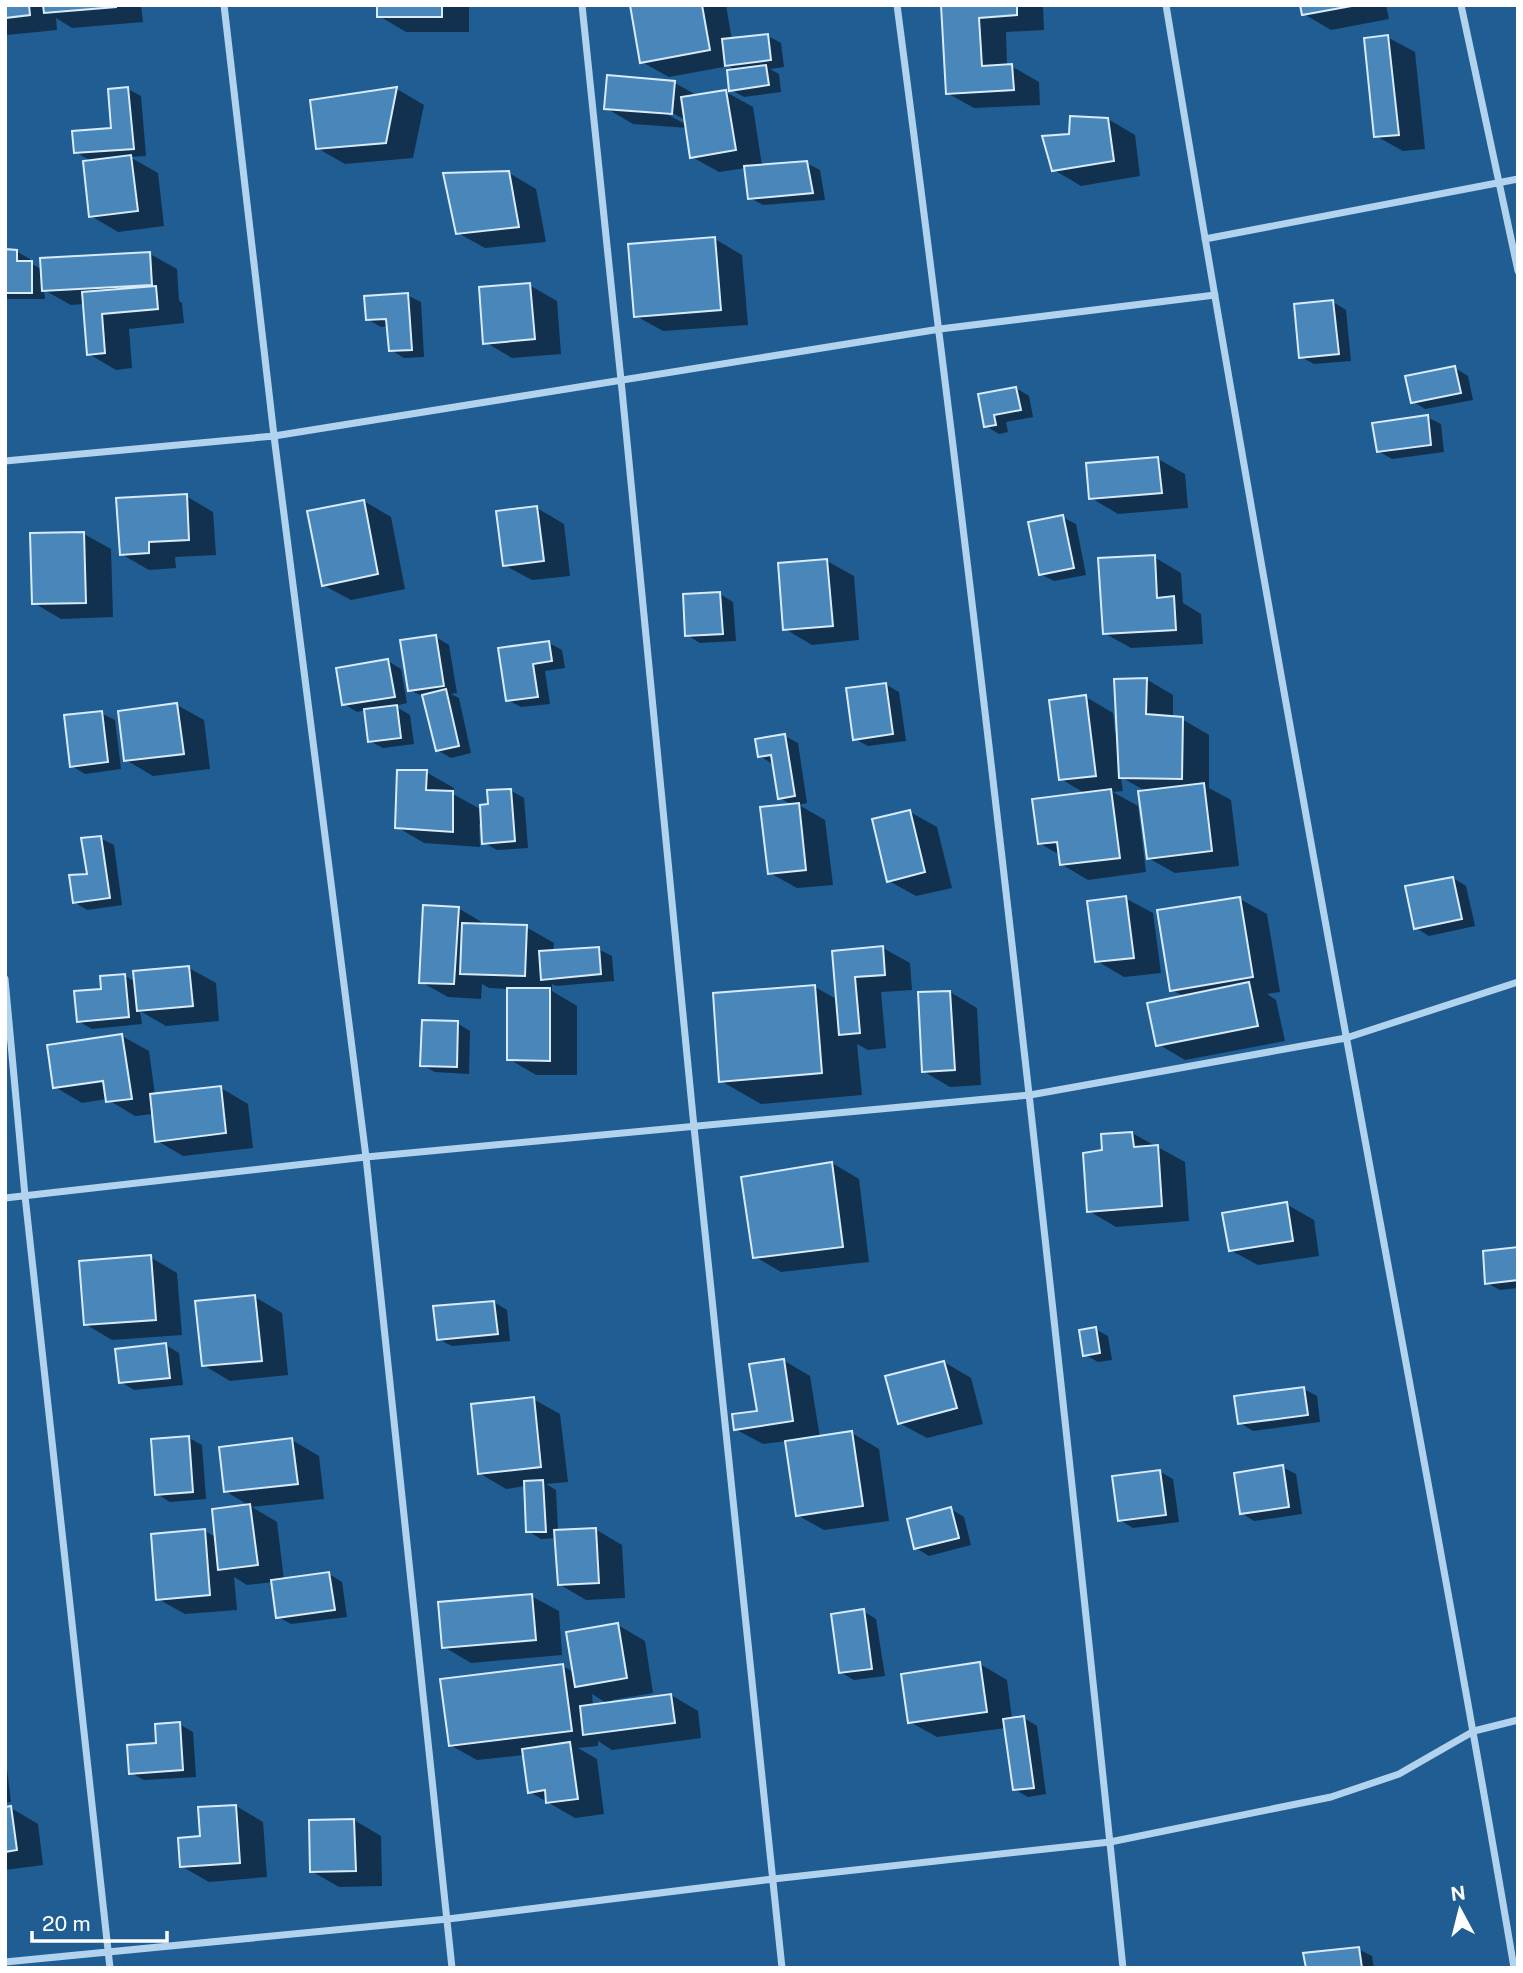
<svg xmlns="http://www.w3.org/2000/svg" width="1523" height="1973" font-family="'Public Sans',sans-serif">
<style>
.shadow{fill:#0007;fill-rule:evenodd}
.building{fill:#4986b9;stroke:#d8ebfa;stroke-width:2}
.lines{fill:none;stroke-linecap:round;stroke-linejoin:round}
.street{stroke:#b2d3ee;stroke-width:7}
</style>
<rect width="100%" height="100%" fill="#205d93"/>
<!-- shadow -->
<path class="shadow" d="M5,5H141L143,22L72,28L56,18L57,30L7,35L5,34Z
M378,5H469V32H406L379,16Z
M632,5H726L732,40L768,36L781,43L784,67L770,69L779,74L781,92L744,97L731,90L737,71L729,66L669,77L642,62Z
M943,5L1043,7L1044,30L1006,32L1007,66H1011L1039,82L1040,105L974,108L947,93Z
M1302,5H1386L1389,19L1331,30L1304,14Z
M1387,37L1415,52L1425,149L1403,151L1376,136Z
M675,83L698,96L726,92L753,107L762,166L806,163L820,170L825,200L763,205L750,198L746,168L719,172L692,157L688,128L633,124L606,108ZM665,109L687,121V125L663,112Z
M128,89L141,96L146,156L130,157L158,173L164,226L118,232L91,216L92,162L76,152L113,129Z
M397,89L424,105L413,158L345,164L317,148L312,101Z
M1108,119L1135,135L1140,176L1081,186L1054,170L1071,135Z
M509,173L536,189L546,242L485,248L458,233Z
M715,239L742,255L748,325L663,331L636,316Z
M5,251H16L30,259V263L43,270L150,254L177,269L179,301L182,303L184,323L129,329L132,368L116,370L89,354L84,304L71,305L44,290L45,299H5Z
M529,285L557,301L561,354L512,358L485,342Z
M407,295L421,302L424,357L404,358L391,350L388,326L381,327L367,319Z
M1333,302L1346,310L1351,361L1314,364L1301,357Z
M1455,368L1468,376L1473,400L1425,409L1412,401Z
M1016,388L1029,396L1033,417L1006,422L1008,432L999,434L986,426L980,395Z
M1427,417L1441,424L1444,452L1392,459L1378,451Z
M1158,459L1185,474L1188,508L1118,514L1091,498Z
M186,496L213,512L216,555L175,557L176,568L149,570L121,554Z
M364,501L391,517L405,589L351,600L323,585Z
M537,508L564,524L570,576L532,580L504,565Z
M1062,517L1076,524L1086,575L1054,581L1040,574Z
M84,534L111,549L113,617L61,619L34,603Z
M1154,557L1181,573L1183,603L1201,614L1203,644L1131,648L1104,633Z
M827,561L854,576L859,640L812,645L785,629Z
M720,594L733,602L736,641L700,643L687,635Z
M436,637L449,645L457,693L451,694L459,698L471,753L451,758L437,750L425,697L409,690Z
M549,643L562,650L565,668L545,671L550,704L521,707L508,700L500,649Z
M388,661L401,669L407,703L395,706L410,715L414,744L383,748L370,741L366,710L357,712L344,704Z
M1146,679L1173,695V718L1182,719L1209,735V788L1231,800L1239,866L1175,873L1148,858L1147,792L1121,777L1123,791L1113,792L1138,806L1146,872L1088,880L1061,864L1060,855L1039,843L1086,794L1061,779L1086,697L1113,713L1115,732H1118Z
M885,684L899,692L906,741L868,746L855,739Z
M177,705L204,720L210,769L153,776L126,760Z
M101,713L115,720L121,769L85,774L72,766Z
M785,736L798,743L807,803L799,805L825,820L833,885L797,888L770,873L792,805L780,798L774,765L760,756Z
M426,772L454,788L453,794L482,810L510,790L524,798L528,848L497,850L484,843L483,824H479L480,847L424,843L397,827Z
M910,812L937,827L952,888L916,896L889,881Z
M100,838L114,845L122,905L87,910L74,902L89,875Z
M1453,878L1466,886L1475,926L1429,936L1416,928Z
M1125,898L1153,913L1161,973L1124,977L1097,961Z
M1240,899L1267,914L1280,992L1267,994L1276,1000L1285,1041L1185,1060L1158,1044L1185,997L1172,990Z
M458,908L485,924L526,927L554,943L553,952L598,949L612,956L614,981L556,986L552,984V991L577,1006V1075H536L509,1059V989L489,988L482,984L481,999L448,997L421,982Z
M883,948L910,963L912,990L881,992L886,1048L868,1050L857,1044L862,1095L761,1104L721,1081L815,987L838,1000L834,952Z
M189,968L216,983L219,1021L166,1026L140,1011L142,1024L92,1029L78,1021L103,990L125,976L136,982Z
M950,992L977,1008L981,1085L950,1087L923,1071Z
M457,1023L470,1031L469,1074L435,1072L422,1065Z
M122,1036L149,1051L155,1095L221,1088L248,1104L253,1148L183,1156L156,1140L153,1114L135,1116L107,1099L82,1103L55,1087Z
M1132,1133L1185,1162L1189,1221L1116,1227L1089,1211L1104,1152Z
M832,1163L859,1179L869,1262L781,1272L754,1256Z
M1286,1204L1314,1220L1319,1256L1258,1265L1230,1250Z
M1518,1248V1288L1500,1290L1487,1283Z
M150,1257L177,1273L182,1335L112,1340L85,1324Z
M255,1297L282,1313L288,1375L230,1381L203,1365Z
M494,1302L507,1310L510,1341L452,1346L438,1339Z
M1095,1329L1108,1336L1112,1360L1098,1362L1084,1354Z
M166,1345L179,1353L183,1385L134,1390L121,1382Z
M783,1360L810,1376L820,1438L852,1433L879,1449L889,1521L824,1530L797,1515L787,1441L763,1444L735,1429L759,1412Z
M944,1362L971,1378L983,1424L927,1438L899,1423Z
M1304,1389L1317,1396L1320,1422L1253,1431L1240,1423Z
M533,1399L560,1414L568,1482L546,1484L556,1490L558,1531L595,1529L622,1545L625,1598L586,1600L559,1584L557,1538L541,1539L528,1531L526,1486L506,1489L479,1473Z
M189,1438L202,1445L206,1499L170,1502L157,1494Z
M292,1440L319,1456L324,1499L252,1507L277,1522L284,1580L329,1574L342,1582L347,1617L291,1624L278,1617L273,1582L247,1585L234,1577L237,1610L185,1614L158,1599L205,1531L217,1538L214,1510L250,1506L225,1491Z
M1282,1467L1296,1474L1302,1514L1254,1521L1241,1513Z
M1159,1471L1173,1479L1179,1522L1133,1528L1120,1520Z
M951,1509L964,1517L971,1545L929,1556L916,1548Z
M531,1596L559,1611L562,1655L471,1663L444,1647Z
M863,1611L876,1619L885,1676L854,1680L840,1672Z
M618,1625L645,1641L653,1693L612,1700V1703L671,1695L698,1711L701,1738L612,1750L598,1741V1746L578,1748L597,1759L604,1814L575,1818L530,1792L524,1755L477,1760L450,1745L563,1666L575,1673ZM592,1694L608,1704L593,1706Z
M980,1664L1007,1680L1012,1719L1024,1718L1037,1726L1046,1794L1028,1797L1014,1789L1006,1728L937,1737L910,1722Z
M179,1724L193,1732L196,1777L144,1780L131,1773Z
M5,1752L11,1802H5Z
M236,1806L263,1822L267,1877L209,1882L181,1866L202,1838Z
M11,1808L38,1824L43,1865L5,1870V1809Z
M354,1820L381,1836L382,1886L339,1887L311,1871Z
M1358,1949L1372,1956L1374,1968H1307Z"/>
<!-- building -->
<path class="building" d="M5,5H29L30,15L5,18Z
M43,5H116V7L44,13Z
M377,5H442V17H377Z
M630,5H702L710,50L640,63Z
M941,5H1017V15L979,18L982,66L1012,64L1014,90L946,94Z
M1300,5H1357L1302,15Z
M768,34L771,60L725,66L722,39Z
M1388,35L1399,135L1374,137L1364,38Z
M766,65L769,85L729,91L727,70Z
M607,75L675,81L672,114L604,109Z
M128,87L134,149L74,153L72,131L111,128L108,89Z
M397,87L386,143L316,149L310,100Z
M726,90L736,150L690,158L681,97Z
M1070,116L1108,118L1114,161L1052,171L1042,136L1069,134Z
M131,155L138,211L89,217L83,161Z
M807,161L813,193L748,199L744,166Z
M509,171L519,227L456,234L443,173Z
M715,237L721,310L634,317L628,244Z
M5,249L17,250V261H32V293H5Z
M150,252L152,285L42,291L40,258Z
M530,283L535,339L483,344L479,287Z
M156,286L158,309L102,314L105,353L87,355L82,292Z
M408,293L412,350L389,351L386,319L366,320L364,296Z
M1333,300L1339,354L1299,358L1294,304Z
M1455,366L1461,393L1411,403L1405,376Z
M1016,387L1021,410L994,415L996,425L984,427L978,394Z
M1428,415L1431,445L1377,452L1372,423Z
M1158,457L1162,493L1089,499L1086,463Z
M187,494L189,540L149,542V553L120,555L116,498Z
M364,500L378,574L322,586L307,511Z
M537,506L544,561L503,566L496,511Z
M1063,515L1074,568L1039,575L1028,522Z
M84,532L86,603L32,604L30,533Z
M1155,555L1157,598L1174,596L1176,630L1103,634L1098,558Z
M827,559L833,626L783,630L778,563Z
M720,592L723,634L685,636L683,594Z
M436,635L444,686L408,691L400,640Z
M549,641L552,661L533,664L538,697L506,701L498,648Z
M388,659L395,697L342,705L336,668Z
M1147,678L1146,714L1183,717L1182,779L1119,778L1114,679Z
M886,683L893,734L853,740L846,688Z
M446,689L459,746L436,751L422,695Z
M1086,695L1096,776L1059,780L1049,700Z
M177,703L184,754L124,761L118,711Z
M397,705L401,738L368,742L364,709Z
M102,711L108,762L70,767L64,715Z
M785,734L795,796L778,799L771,755L758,757L755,739Z
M397,770H427L426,790L453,791V832L395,828Z
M1204,783L1212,851L1147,859L1138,791Z
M511,789L515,841L482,844L480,805L488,804L487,790Z
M1111,789L1120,858L1060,865L1057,842L1038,844L1032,799Z
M799,803L806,870L768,874L760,807Z
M910,810L925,872L887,882L872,819Z
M101,836L110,898L73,903L69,875L87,874L81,838Z
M1453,877L1462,919L1414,929L1405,886Z
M1126,896L1134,958L1095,962L1087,901Z
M1240,897L1253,977L1170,991L1157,910Z
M423,905L459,907L454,984L419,983Z
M462,923L527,925L525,976L460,974Z
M883,946L885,975L855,977L860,1033L839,1035L832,951Z
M599,947L601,974L541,980L539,951Z
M189,966L193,1006L137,1011L133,971Z
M125,974L129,1017L77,1022L74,991L101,989L100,976Z
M1249,982L1258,1026L1156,1046L1147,1003Z
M815,985L822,1073L719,1082L713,993Z
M507,988H550V1061L507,1060Z
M950,991L955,1070L922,1072L918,992Z
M422,1020L458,1021L457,1067L420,1066Z
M122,1034L132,1099L106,1102L103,1081L53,1088L47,1045Z
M221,1086L226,1133L155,1142L150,1094Z
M1132,1132L1134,1147L1158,1145L1162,1206L1087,1212L1083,1153L1102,1150L1101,1134Z
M832,1162L843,1247L753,1258L741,1177Z
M1287,1202L1293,1241L1229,1251L1222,1213Z
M1518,1247V1280L1485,1284L1483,1251Z
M151,1255L156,1320L84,1325L79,1261Z
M255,1295L262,1361L202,1366L195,1301Z
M494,1301L498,1334L437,1340L433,1306Z
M1096,1327L1100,1353L1083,1356L1079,1330Z
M166,1343L170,1378L119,1383L115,1349Z
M784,1359L793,1421L734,1430L732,1414L757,1411L749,1364Z
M944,1361L957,1408L898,1424L885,1376Z
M1304,1387L1308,1415L1238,1424L1234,1396Z
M534,1397L541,1467L478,1474L471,1404Z
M852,1431L863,1506L796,1516L785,1441Z
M189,1436L193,1492L155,1495L151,1439Z
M292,1438L298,1484L224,1492L219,1447Z
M1283,1465L1289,1507L1240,1514L1234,1473Z
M1160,1470L1166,1515L1118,1521L1112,1476Z
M543,1480L546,1532H526L524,1481Z
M250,1504L258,1565L218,1570L212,1509Z
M951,1507L959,1538L914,1549L907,1519Z
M596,1528L599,1583L558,1585L554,1530Z
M205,1529L210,1595L156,1600L151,1534Z
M329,1572L335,1610L276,1618L271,1580Z
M532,1594L536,1640L442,1648L438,1602Z
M864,1609L872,1669L839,1673L831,1614Z
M618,1623L627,1678L575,1687L566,1632Z
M980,1662L987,1712L908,1723L901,1674Z
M563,1664L572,1731L449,1746L440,1679Z
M671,1694L675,1723L583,1735L580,1706Z
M1024,1716L1034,1788L1013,1790L1003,1719Z
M180,1722L183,1770L129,1774L127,1745L156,1743L155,1724Z
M570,1742L578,1799L546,1803L545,1790L528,1793L522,1749Z
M236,1805L240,1863L180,1867L178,1838L200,1836L198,1807Z
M11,1806L17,1850L5,1852V1807Z
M354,1819L356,1871L310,1872L309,1820Z
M1359,1947L1362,1968H1306L1303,1953Z"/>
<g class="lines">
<!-- street -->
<path class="street" d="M224,5L274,436L366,1157L452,1968
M582,5L621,380L694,1127L782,1968
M897,5C983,658 1055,1313 1123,1968
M1166,5C1223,351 1284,696 1347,1041C1403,1350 1462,1658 1514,1968
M1461,5L1518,271
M1205,239L1518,179
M5,461L274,436L940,329L1215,295
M5,979L25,1196L110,1968
M5,1198L366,1157L1030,1095L1346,1038L1518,982
M5,1962L448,1919L773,1879L1110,1842L1331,1797L1399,1774L1474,1731L1518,1720"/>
</g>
<!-- border -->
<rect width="1523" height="1973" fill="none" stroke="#ffffff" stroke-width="14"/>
<!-- north arrow -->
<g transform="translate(1460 1910) rotate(353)" stroke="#205d93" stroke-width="5" paint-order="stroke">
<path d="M0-5L12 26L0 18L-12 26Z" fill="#ffffff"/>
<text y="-10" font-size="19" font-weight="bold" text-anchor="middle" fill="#ffffff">N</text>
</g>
<!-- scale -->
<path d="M32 1931v10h135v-10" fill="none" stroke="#ffffff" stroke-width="3.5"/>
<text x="42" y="1931" font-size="21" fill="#ffffff" stroke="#205d93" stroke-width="5" paint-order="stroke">20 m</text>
</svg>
